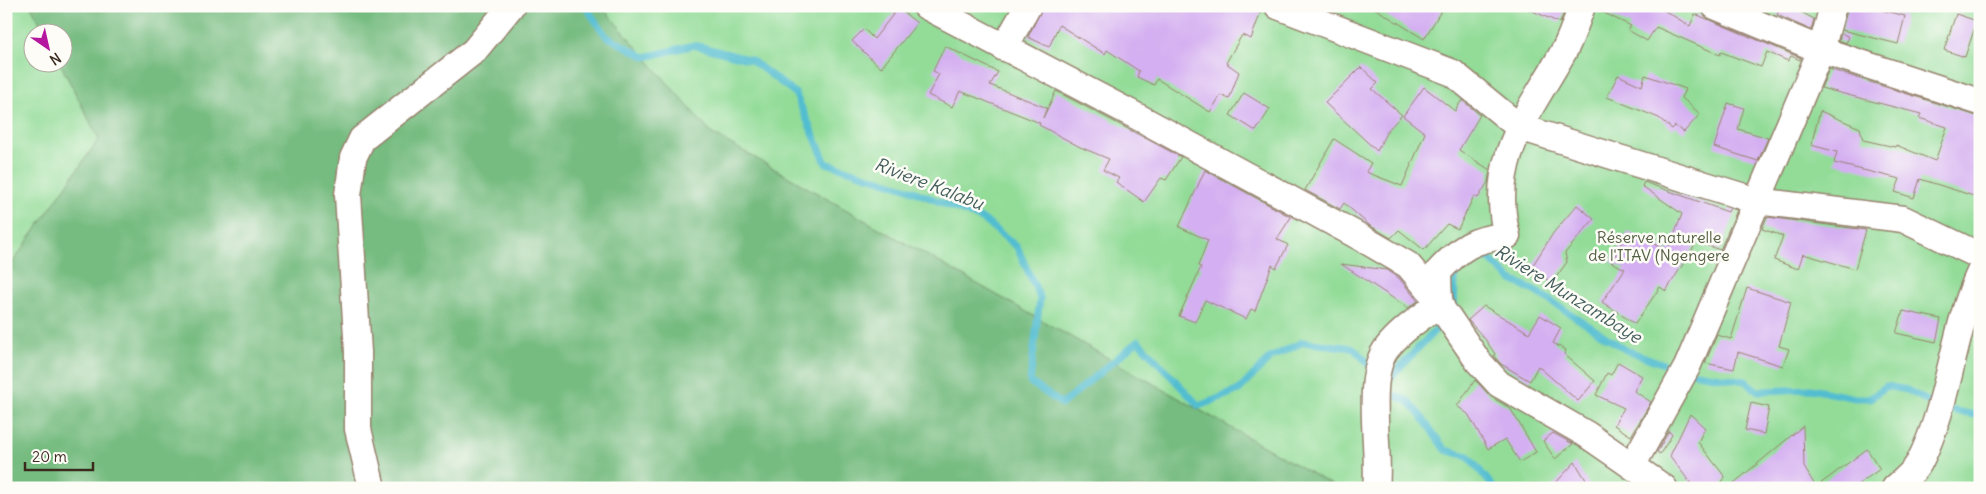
<svg xmlns="http://www.w3.org/2000/svg" width="1986" height="494" font-family="Delius,sans-serif">
<style>
.green{fill:#93dc98;stroke:#67835b}
.forest{fill:#76bc80;stroke:#58734f}
.lines{fill:none;stroke-linecap:round;stroke-linejoin:round}
.stream{stroke:#53bdd0;stroke-width:7}
.building{fill:#d4aff1}
.street-casing{stroke:#97826d;stroke-width:29}
.street{stroke:#fff;stroke-width:26}
.labels{text-anchor:middle;stroke-width:5;stroke-linejoin:round;paint-order:stroke}
.park-label{font-size:16px;fill:#555f43;stroke:#fdfcf7}
.water-label{font-size:18px;font-style:italic;fill:#435d5c;stroke:#fdfcf7}
</style>
<rect width="100%" height="100%" fill="#fdfcf7"/>
<filter id="ink" filterUnits="userSpaceOnUse"><feTurbulence type="fractalNoise" baseFrequency=".02" numOctaves="2"/><feDisplacementMap in="SourceGraphic" scale="10" xChannelSelector="R" yChannelSelector="G"/><feConvolveMatrix kernelMatrix="1 2 1 2 8 2 1 2 1" color-interpolation-filters="sRGB"/></filter>
<filter id="wash" filterUnits="userSpaceOnUse"><feTurbulence type="fractalNoise" baseFrequency=".0096" numOctaves="4" result="noise"/><feDisplacementMap in="SourceGraphic" scale="20" xChannelSelector="R" yChannelSelector="G"/><feGaussianBlur stdDeviation="1.12" result="paint"/><feColorMatrix in="noise" values="0 0 0 0 0 0 0 0 0 0 0 0 0 0 0 0 0 1.4 0 .05"/><feComposite in="paint" operator="in"/></filter>
<g filter="url(#wash)">
<rect width="100%" height="100%" fill="#f3d9bc"/>
<!-- green -->
<path class="green" d="M6,6H31L45,32H32V62L60,63L99,139L13,262L6,282Z
M601,6H1980V488H1337L711,133Z"/>
<!-- forest -->
<path class="forest" d="M31,6H601L711,133L1337,488H14L6,477V282L13,262L99,139L60,63L62,62V32H45Z"/>
<g class="lines">
<!-- stream -->
<path class="stream" d="M585,6L606,36L645,57L694,45L751,60L795,93L826,163L908,189L984,220L1017,247L1040,298L1030,382L1062,404L1138,341L1199,406L1239,390L1270,358L1303,342L1353,348L1372,367
M1454,313L1455,277L1461,259L1488,258L1510,279L1540,294L1626,350L1680,370
M1690,372L1745,381L1758,391L1811,389L1855,398H1871L1886,386L1907,390L1935,405
M1386,382L1444,321
M1384,387L1383,391L1408,401L1424,420L1445,450L1468,456L1494,488
M1945,409L1980,416"/>
</g>
<g id="blocks">
<!-- building -->
<path class="building" d="M1043,6H1263L1251,39L1242,35L1226,63L1239,72L1229,99L1221,95L1210,112L1157,79L1154,85L1137,77L1139,71L1107,50L1105,54L1059,25L1049,47L1028,37Z
M1371,6H1444L1424,39Z
M1521,6H1566L1560,23Z
M1597,6H1657L1690,26L1695,14L1801,58L1800,60L1791,56L1788,61L1767,52L1761,67L1721,52L1720,55L1656,27L1647,41L1628,30L1631,26L1596,9Z
M1781,6H1790L1814,19L1811,30L1777,15Z
M1848,6H1883L1882,10L1905,16L1898,44L1842,30Z
M898,8L917,23L881,68L852,41L864,29L874,39Z
M1956,14L1977,21L1965,57L1944,50Z
M1841,33L1849,37L1846,43L1839,40Z
M945,46L998,72L990,85L1047,108L1043,118L1056,91L1181,157L1166,180L1161,178L1144,202L1116,182L1119,178L1103,170L1109,159L1080,147L1039,125L1040,123L960,91L952,107L928,95L939,74L933,71Z
M1361,67L1378,83L1372,89L1402,115L1387,131L1377,151L1325,103Z
M1829,69L1980,117V198L1920,179L1914,198L1895,192L1900,179L1834,163L1837,152L1811,145L1820,111L1860,128L1863,140L1895,147L1896,145L1935,161L1947,127L1919,118L1921,114L1821,88Z
M1618,75L1642,86L1645,75L1686,89L1681,97L1700,114L1684,132L1675,126L1672,129L1659,118L1607,97Z
M1424,87L1455,111L1462,100L1480,115L1459,150L1490,170L1488,182L1478,198L1474,196L1458,229L1447,224L1424,250L1399,230L1391,238L1369,225L1344,203L1340,209L1305,190L1334,139L1371,163L1366,172L1402,186L1425,133L1403,116Z
M1244,93L1270,109L1256,131L1230,115Z
M1728,103L1744,108L1738,129L1768,138L1758,161L1714,147Z
M1205,170L1291,217L1277,239L1288,245L1276,268L1272,265L1255,311L1251,309L1246,319L1205,300L1195,322L1179,316L1201,267L1198,266L1208,240L1179,227Z
M1644,182L1728,212L1730,208L1737,210L1720,250L1697,242L1666,291L1660,287L1635,324L1602,302L1625,269L1611,262L1628,231L1668,251L1682,214L1642,186Z
M1577,205L1594,219L1565,253L1567,262L1552,283L1531,268L1554,232Z
M1767,217L1866,230L1855,269L1803,254L1798,269L1774,260L1783,236L1762,229Z
M1341,264L1387,270L1398,277L1418,301L1408,308Z
M1747,288L1791,302L1779,346L1789,349L1783,366L1738,352L1734,369L1705,363L1717,335L1731,339Z
M1484,306L1529,333L1540,315L1561,328L1553,343L1566,350L1564,354L1595,381L1578,401L1538,366L1530,381L1501,364L1494,356L1495,354L1485,339L1468,320Z
M1903,311L1941,319L1936,342L1896,333Z
M1618,362L1642,376L1634,391L1651,402L1631,436L1614,425L1624,408L1596,395L1607,373L1611,375Z
M1475,380L1491,397L1510,408L1536,452L1520,462L1505,439L1488,449L1468,414L1457,406Z
M1751,403L1769,407L1764,434L1745,430Z
M1690,414L1705,428L1698,442L1725,477L1719,488H1694L1670,456Z
M1803,426L1804,467L1816,487L1867,449L1880,469L1853,488H1728Z
M1669,431L1672,435L1660,454L1657,452Z
M1553,433L1573,444L1555,459L1543,441Z
M1575,462L1591,488H1551Z"/>
</g>
</g>
<g filter="url(#ink)">
<use href="#blocks" fill-opacity="0" stroke="#97826d" stroke-width="1"/>
<g class="lines">
<defs>
<path id="street" d="M926,6L1140,118L1360,237L1408,265L1440,303
M1278,6L1453,73L1519,127L1757,201L1903,219L1980,256
M1582,6C1577,20 1572,35 1565,49C1530,112 1487,159 1507,236C1474,238 1460,248 1438,272C1439,287 1436,307 1448,317L1478,361L1499,384L1586,434L1664,488
M1715,6L1821,50L1980,102
M1004,48L1028,6
M1632,466L1687,367L1821,50L1833,6
M372,488L358,429V352L348,195L353,158L362,139L474,51L511,6
M1376,488C1381,451 1364,377 1387,348C1401,330 1422,317 1440,303
M1895,488C1903,481 1914,472 1919,463C1950,403 1952,332 1980,272"/>
</defs>
<!-- street casing -->
<use href="#street" class="street-casing"/>
<!-- street -->
<use href="#street" class="street"/>
</g>
</g>
<g class="labels">
<!-- park labels -->
<g class="park-label">
<text x="1659" y="243">Réserve naturelle<tspan x="1659" dy="18">de l'ITAV (Ngengere</tspan></text>
</g>
<!-- water labels -->
<g class="water-label">
<text transform="translate(929 184) rotate(21)" y="6">Riviere Kalabu</text>
<text transform="translate(1568 294) rotate(32)" y="6">Riviere Munzambaye</text>
</g>
</g>
<!-- margin -->
<rect width="1986" height="494" fill="none" stroke="#fdfcf7" stroke-width="25"/>
<!-- north arrow -->
<g transform="translate(48 48) rotate(146)"><circle r="24" fill="#fdfcf7" stroke="#afa8a0"/>
<path d="M0-4L9 19L0 12L-9 19Z" fill="#b5179e"/>
<text y="-8" font-size="14" font-weight="bold" text-anchor="middle" fill="#3b2a1e">N</text>
</g>
<!-- scale -->
<path d="M25 462v8h68v-8" fill="none" stroke="#3b2a1e" stroke-width="2.5"/>
<text x="32" y="462" font-size="15" fill="#3b2a1e" stroke="#fdfcf7" stroke-width="4" paint-order="stroke">20 m</text>
</svg>
